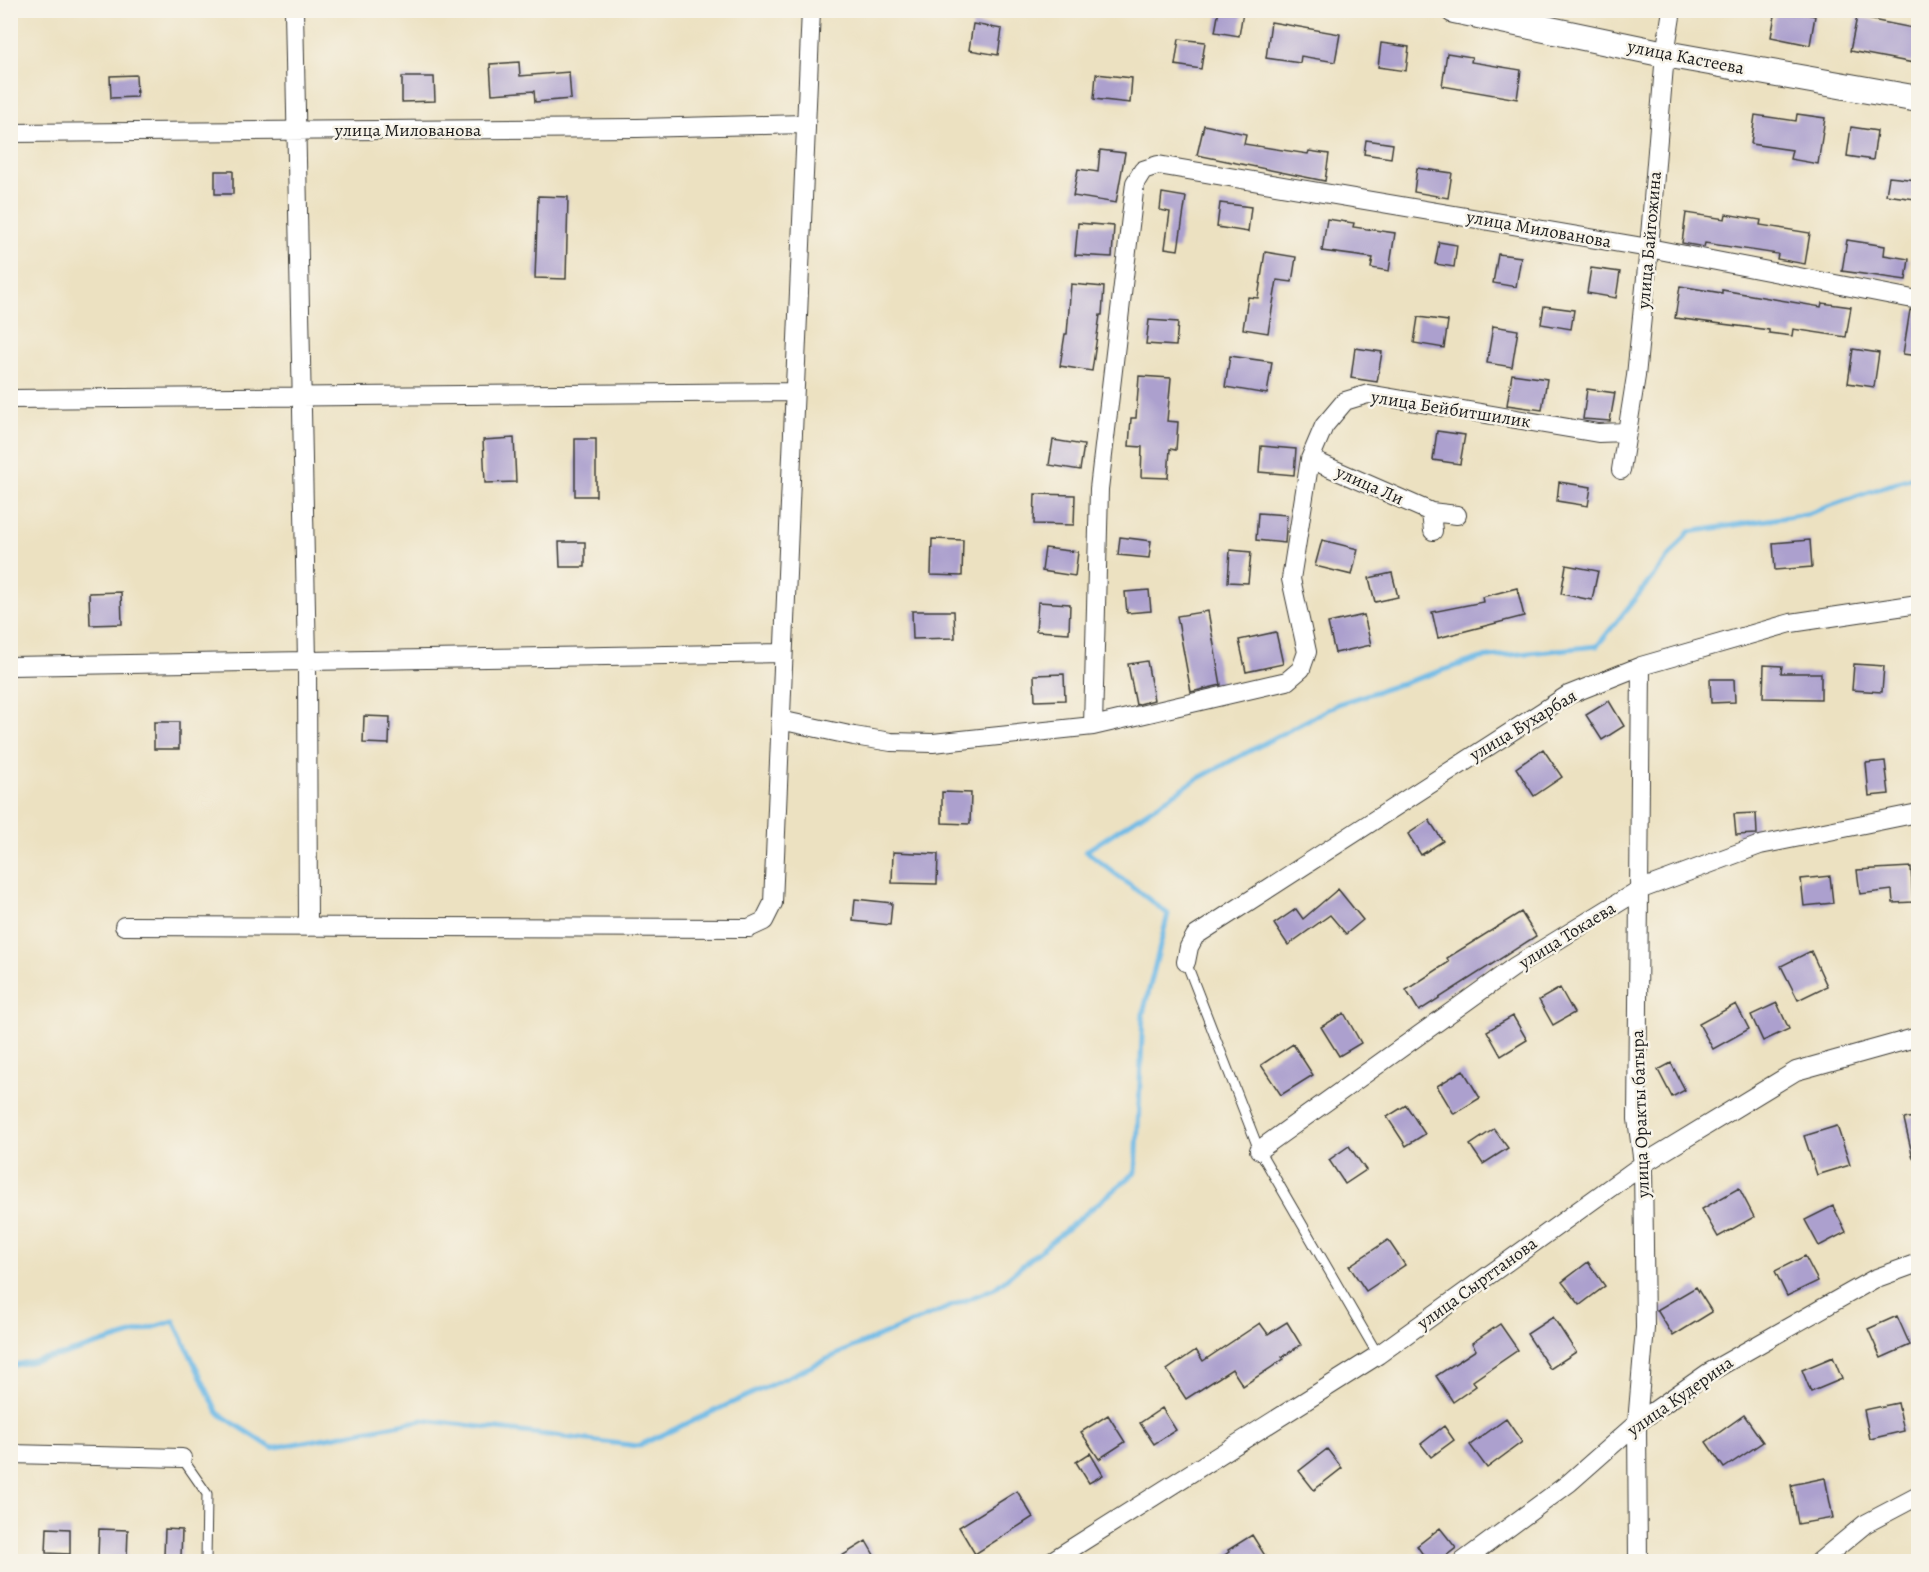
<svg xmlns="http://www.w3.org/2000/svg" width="1929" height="1572" font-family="Alegreya,serif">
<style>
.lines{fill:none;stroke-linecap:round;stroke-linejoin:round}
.stream{stroke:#6db9e6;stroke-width:5}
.building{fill:#aca0ce}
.lane-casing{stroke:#3b3a35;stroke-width:11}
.street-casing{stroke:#3b3a35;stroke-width:20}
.secondary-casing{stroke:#3b3a35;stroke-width:28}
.lane{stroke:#fff;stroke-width:9}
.street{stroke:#fff;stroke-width:18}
.secondary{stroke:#fff;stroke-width:26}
.labels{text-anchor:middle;stroke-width:5;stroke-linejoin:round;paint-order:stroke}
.street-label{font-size:18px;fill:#1c1c1c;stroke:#f7f3e8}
</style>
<rect width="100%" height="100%" fill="#f7f3e8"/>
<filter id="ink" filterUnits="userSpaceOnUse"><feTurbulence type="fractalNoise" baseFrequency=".0167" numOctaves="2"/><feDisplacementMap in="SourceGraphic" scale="12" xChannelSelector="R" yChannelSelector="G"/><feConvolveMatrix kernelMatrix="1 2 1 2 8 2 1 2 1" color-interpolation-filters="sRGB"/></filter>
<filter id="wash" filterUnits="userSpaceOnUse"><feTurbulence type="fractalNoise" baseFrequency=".008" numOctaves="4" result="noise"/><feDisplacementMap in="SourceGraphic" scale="24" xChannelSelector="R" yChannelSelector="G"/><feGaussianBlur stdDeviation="1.35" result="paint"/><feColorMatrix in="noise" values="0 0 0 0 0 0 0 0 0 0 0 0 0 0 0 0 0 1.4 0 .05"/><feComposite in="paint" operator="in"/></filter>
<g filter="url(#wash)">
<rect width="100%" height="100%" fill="#ece1c1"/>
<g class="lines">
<!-- stream -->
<path class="stream" d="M10,1366L66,1354L174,1321L218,1413L272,1448L423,1420L638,1446L851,1348L995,1288L1136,1172L1143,1014L1168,914L1086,851L1197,779L1338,704L1481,658L1597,646L1689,532L1807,514L1915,476L1918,470"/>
</g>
<g id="blocks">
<!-- building -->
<path class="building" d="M1219,10L1243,12L1239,36L1215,32Z
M1776,10H1788L1815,16L1810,45L1771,37Z
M1857,17L1918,29V41L1914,63L1850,51Z
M1271,22L1340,34L1335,62L1301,56L1300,63L1266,58Z
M973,24L1002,29L998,55L969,50Z
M1179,39L1205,42L1201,69L1175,65Z
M1381,43L1409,47L1406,71L1378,67Z
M1447,53L1472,57L1471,62L1521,70L1517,99L1442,86Z
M519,62L520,76L569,72L571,99L535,102L534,91L492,94L490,64Z
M1096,74L1132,78L1130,103L1094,99Z
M136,75L137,97L111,98L110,76Z
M402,77H434L435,101L402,102Z
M1797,114L1825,118L1818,164L1790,159L1792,150L1751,144L1755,115L1796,121Z
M1204,125L1246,134L1244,144L1308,154L1309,151L1329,154L1325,181L1197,155Z
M1851,127L1877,131L1873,160L1847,156Z
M1366,140L1393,144L1391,158L1364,154Z
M1100,150L1125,153L1116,203L1073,196L1078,169L1098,172Z
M1417,168L1452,173L1448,198L1414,192Z
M215,171H233V194H215Z
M1889,177L1917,180L1915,199L1886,195Z
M1162,193L1186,197L1178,250L1165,248L1170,212L1160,210Z
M538,196L568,197L566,279L535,278Z
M1220,203L1251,207L1248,232L1217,227Z
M1686,213L1725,219L1726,214L1761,220L1760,225L1810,233L1805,264L1777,259L1778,254L1705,243L1704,247L1682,243Z
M1327,219L1354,223L1353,227L1395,233L1389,271L1371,268L1373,258L1322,251Z
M1078,223L1114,226L1112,257L1075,255Z
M1847,240L1885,246L1884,255L1909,259L1906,280L1842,271Z
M1439,242L1457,245L1454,267L1435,264Z
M1265,252L1296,257L1292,282L1277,280L1268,333L1243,329L1248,297L1258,298Z
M1498,254L1521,257L1516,287L1493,283Z
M1591,268L1620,272L1616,298L1587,293Z
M1071,284L1104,287L1102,315H1100L1092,371L1060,366L1065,334H1067Z
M1680,286L1722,293V290L1821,307L1822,303L1851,307L1846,337L1793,329L1792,336L1769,333V330L1675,318Z
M1544,306L1574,310L1571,329L1541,324Z
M1910,310L1918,311V356L1903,354Z
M1418,317L1448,321L1444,348L1414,343Z
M1149,320L1178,322L1176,346L1146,344Z
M1493,326L1518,330L1512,367L1487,363Z
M1355,348L1382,352L1377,382L1351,378Z
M1853,349L1879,353L1874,387L1848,383Z
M1230,356L1272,362L1267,394L1225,387Z
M1512,374L1547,379L1542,410L1507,405Z
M1139,376L1171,378L1167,421L1178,422L1176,450L1170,449L1168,478L1141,477L1142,447L1129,446L1131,418H1136Z
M1587,389L1615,393L1610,421L1583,419Z
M1437,431L1465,435L1460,464L1433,460Z
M514,438L516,482L485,483L483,440Z
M575,439H596V496H575Z
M1053,440L1084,445L1080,470L1049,465Z
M1261,446L1296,449L1294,475L1259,472Z
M1559,482L1591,487L1588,506L1557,501Z
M1035,494L1075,495L1074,525L1034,524Z
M1258,513L1287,515L1285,543L1256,540Z
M1120,537L1151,541L1149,558L1118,555Z
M932,539L963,540L962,576L931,575Z
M1322,540L1358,549L1352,575L1315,566Z
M1810,540L1812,567L1775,570L1773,543Z
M559,542H585V567H560Z
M1045,548L1078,552L1075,576L1042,571Z
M1230,550L1251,552L1248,583L1228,582Z
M1566,565L1598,571L1592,600L1561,594Z
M1392,573L1398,597L1375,602L1369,578Z
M1517,588L1524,616L1438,638L1432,612L1483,602L1482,597Z
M1149,590L1151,611L1127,613L1125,592Z
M121,592L122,624L90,625L89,593Z
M1038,602L1070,604L1069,633L1036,631Z
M912,611H954L955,638L913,639Z
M1208,611L1221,685L1191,692L1177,616Z
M1364,615L1371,645L1335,653L1328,623Z
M1276,632L1283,664L1246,672L1239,640Z
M1147,661L1154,700L1136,705L1128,664Z
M1854,664L1884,666L1882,692L1852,690Z
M1764,665L1782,666L1781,673H1821V699L1763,698Z
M1064,674L1065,700L1035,701L1034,675Z
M1710,679H1734L1735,702L1711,703Z
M1609,701L1624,726L1602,740L1586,715Z
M364,716L390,717L389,744L363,743Z
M154,722H179V749H154Z
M1543,749L1562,777L1534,796L1516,768Z
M1885,761L1889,794L1869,796L1866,763Z
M942,792L971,793L970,824L942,823Z
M1756,813L1757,834L1736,835L1734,814Z
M1429,820L1443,841L1421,855L1408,834Z
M893,852L938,854L937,884L892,883Z
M1911,867L1913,902L1893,903L1892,890L1860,894L1857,870Z
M1830,876L1833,903L1804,906L1801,879Z
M1338,889L1363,920L1346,934L1330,915L1288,945L1274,924L1296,909L1303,919Z
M855,899L892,903L890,925L853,921Z
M1521,912L1536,936L1419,1011L1406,990L1449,962L1447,958Z
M1811,951L1827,986L1798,1000L1781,966Z
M1560,988L1574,1013L1553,1025L1539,1000Z
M1777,1003L1789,1029L1763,1041L1751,1015Z
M1736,1004L1749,1029L1713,1049L1699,1024Z
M1344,1013L1361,1043L1339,1056L1321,1027Z
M1513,1016L1527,1040L1501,1056L1487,1031Z
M1293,1044L1313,1075L1281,1095L1261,1065Z
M1671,1063L1685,1090L1672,1097L1658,1070Z
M1463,1070L1480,1098L1454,1114L1437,1086Z
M1406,1105L1425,1134L1406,1146L1387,1117Z
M1918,1116V1158H1913L1904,1119Z
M1837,1126L1850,1165L1817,1175L1804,1136Z
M1494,1129L1508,1148L1483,1164L1470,1145Z
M1349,1146L1366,1170L1345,1184L1329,1160Z
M1739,1188L1754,1217L1718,1237L1702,1209Z
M1833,1206L1846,1232L1819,1246L1805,1220Z
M1388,1240L1405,1265L1366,1291L1349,1266Z
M1805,1256L1818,1281L1787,1296L1775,1271Z
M1588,1262L1605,1286L1580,1305L1562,1282Z
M1696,1287L1712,1312L1673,1336L1657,1310Z
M1897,1316L1910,1345L1881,1358L1868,1329Z
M1553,1317L1576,1352L1550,1369L1527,1334Z
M1287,1322L1301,1345L1282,1357L1284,1359L1243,1386L1232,1369L1186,1399L1167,1370L1196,1350L1203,1361L1260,1323L1268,1334Z
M1500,1324L1518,1350L1473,1381L1476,1386L1453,1402L1436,1376L1476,1350L1472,1343Z
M1833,1357L1842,1379L1811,1392L1802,1370Z
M1898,1403L1904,1431L1870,1439L1864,1410Z
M1162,1408L1176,1430L1154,1444L1140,1423Z
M1108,1415L1125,1442L1099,1459L1081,1432Z
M1744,1415L1763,1442L1724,1468L1706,1442Z
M1506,1419L1522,1442L1487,1468L1470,1445Z
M1444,1426L1454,1440L1431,1457L1421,1444Z
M1327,1449L1342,1468L1314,1490L1299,1471Z
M1090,1453L1103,1475L1089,1483L1076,1462Z
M1825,1478L1833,1518L1798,1524L1791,1485Z
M1017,1491L1033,1517L975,1554L959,1527Z
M47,1528L70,1529V1554L46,1553Z
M1440,1528L1456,1548L1438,1562H1428L1417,1546Z
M99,1529L128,1530L127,1558L98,1557Z
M165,1529L182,1530L181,1557L164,1556Z
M1252,1535L1269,1562H1215L1229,1552L1228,1550Z
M866,1541L878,1562H832Z"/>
</g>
</g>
<g filter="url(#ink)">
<use href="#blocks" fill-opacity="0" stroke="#3b3a35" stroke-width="1.5"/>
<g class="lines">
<defs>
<path id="lane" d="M1186,962L1259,1150L1378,1355
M182,1458L207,1494L206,1562"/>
<path id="street" d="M294,10L307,661L308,927
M10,133L637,128L805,124
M10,399L794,392
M1310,459L1431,512L1457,515
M1621,470L1636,376L1649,248L1665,54L1672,10
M1431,512L1433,531
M10,666L783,653
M780,720L854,736L891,742L933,743L1093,726L1287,681L1301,669L1307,652L1291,579L1310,459L1324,426L1345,401L1368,394L1598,433L1626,432
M1093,726L1099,489L1135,183L1143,170L1158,165L1649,248L1918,300
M124,926L749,928L764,921L773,903L811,10
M1186,962L1189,947L1195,936L1568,695L1641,666L1791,623L1918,604
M1259,1150L1514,967L1639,890L1760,845L1918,813
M10,1454L182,1458
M1050,1562L1378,1355L1643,1164L1796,1071L1918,1037
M1462,1562L1569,1483L1637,1423L1708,1373L1874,1279L1918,1263
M1638,1562L1637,1423L1645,1328L1643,1164L1637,1119L1641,666
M1819,1562L1865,1524L1918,1496"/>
<path id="secondary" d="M1454,10L1665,54L1918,99"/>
</defs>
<!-- lane casing -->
<use href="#lane" class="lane-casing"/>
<!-- street casing -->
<use href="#street" class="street-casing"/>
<!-- secondary casing -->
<use href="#secondary" class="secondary-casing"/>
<!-- lane -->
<use href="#lane" class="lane"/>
<!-- street -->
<use href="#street" class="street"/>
<!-- secondary -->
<use href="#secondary" class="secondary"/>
</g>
</g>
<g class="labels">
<!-- street labels -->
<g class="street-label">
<text transform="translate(1686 57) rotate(11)" y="6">улица Кастеева</text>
<text x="408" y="136">улица Милованова</text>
<text transform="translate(1539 229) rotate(10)" y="6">улица Милованова</text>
<text transform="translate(1649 240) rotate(-85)" y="6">улица Байгожина</text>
<text transform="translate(1451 409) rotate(9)" y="6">улица Бейбитшилик</text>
<text transform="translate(1370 485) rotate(24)" y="6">улица Ли</text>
<text transform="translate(1523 725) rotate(-31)" y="6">улица Бухарбая</text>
<text transform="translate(1567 935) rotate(-32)" y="6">улица Токаева</text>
<text transform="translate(1640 1114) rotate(-92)" y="6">улица Оракты батыра</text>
<text transform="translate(1477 1283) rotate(-36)" y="6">улица Сырттанова</text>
<text transform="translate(1680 1396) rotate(-35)" y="6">улица Кудерина</text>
</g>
</g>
<!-- margin -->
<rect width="1929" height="1572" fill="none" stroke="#f7f3e8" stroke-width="36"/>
</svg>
